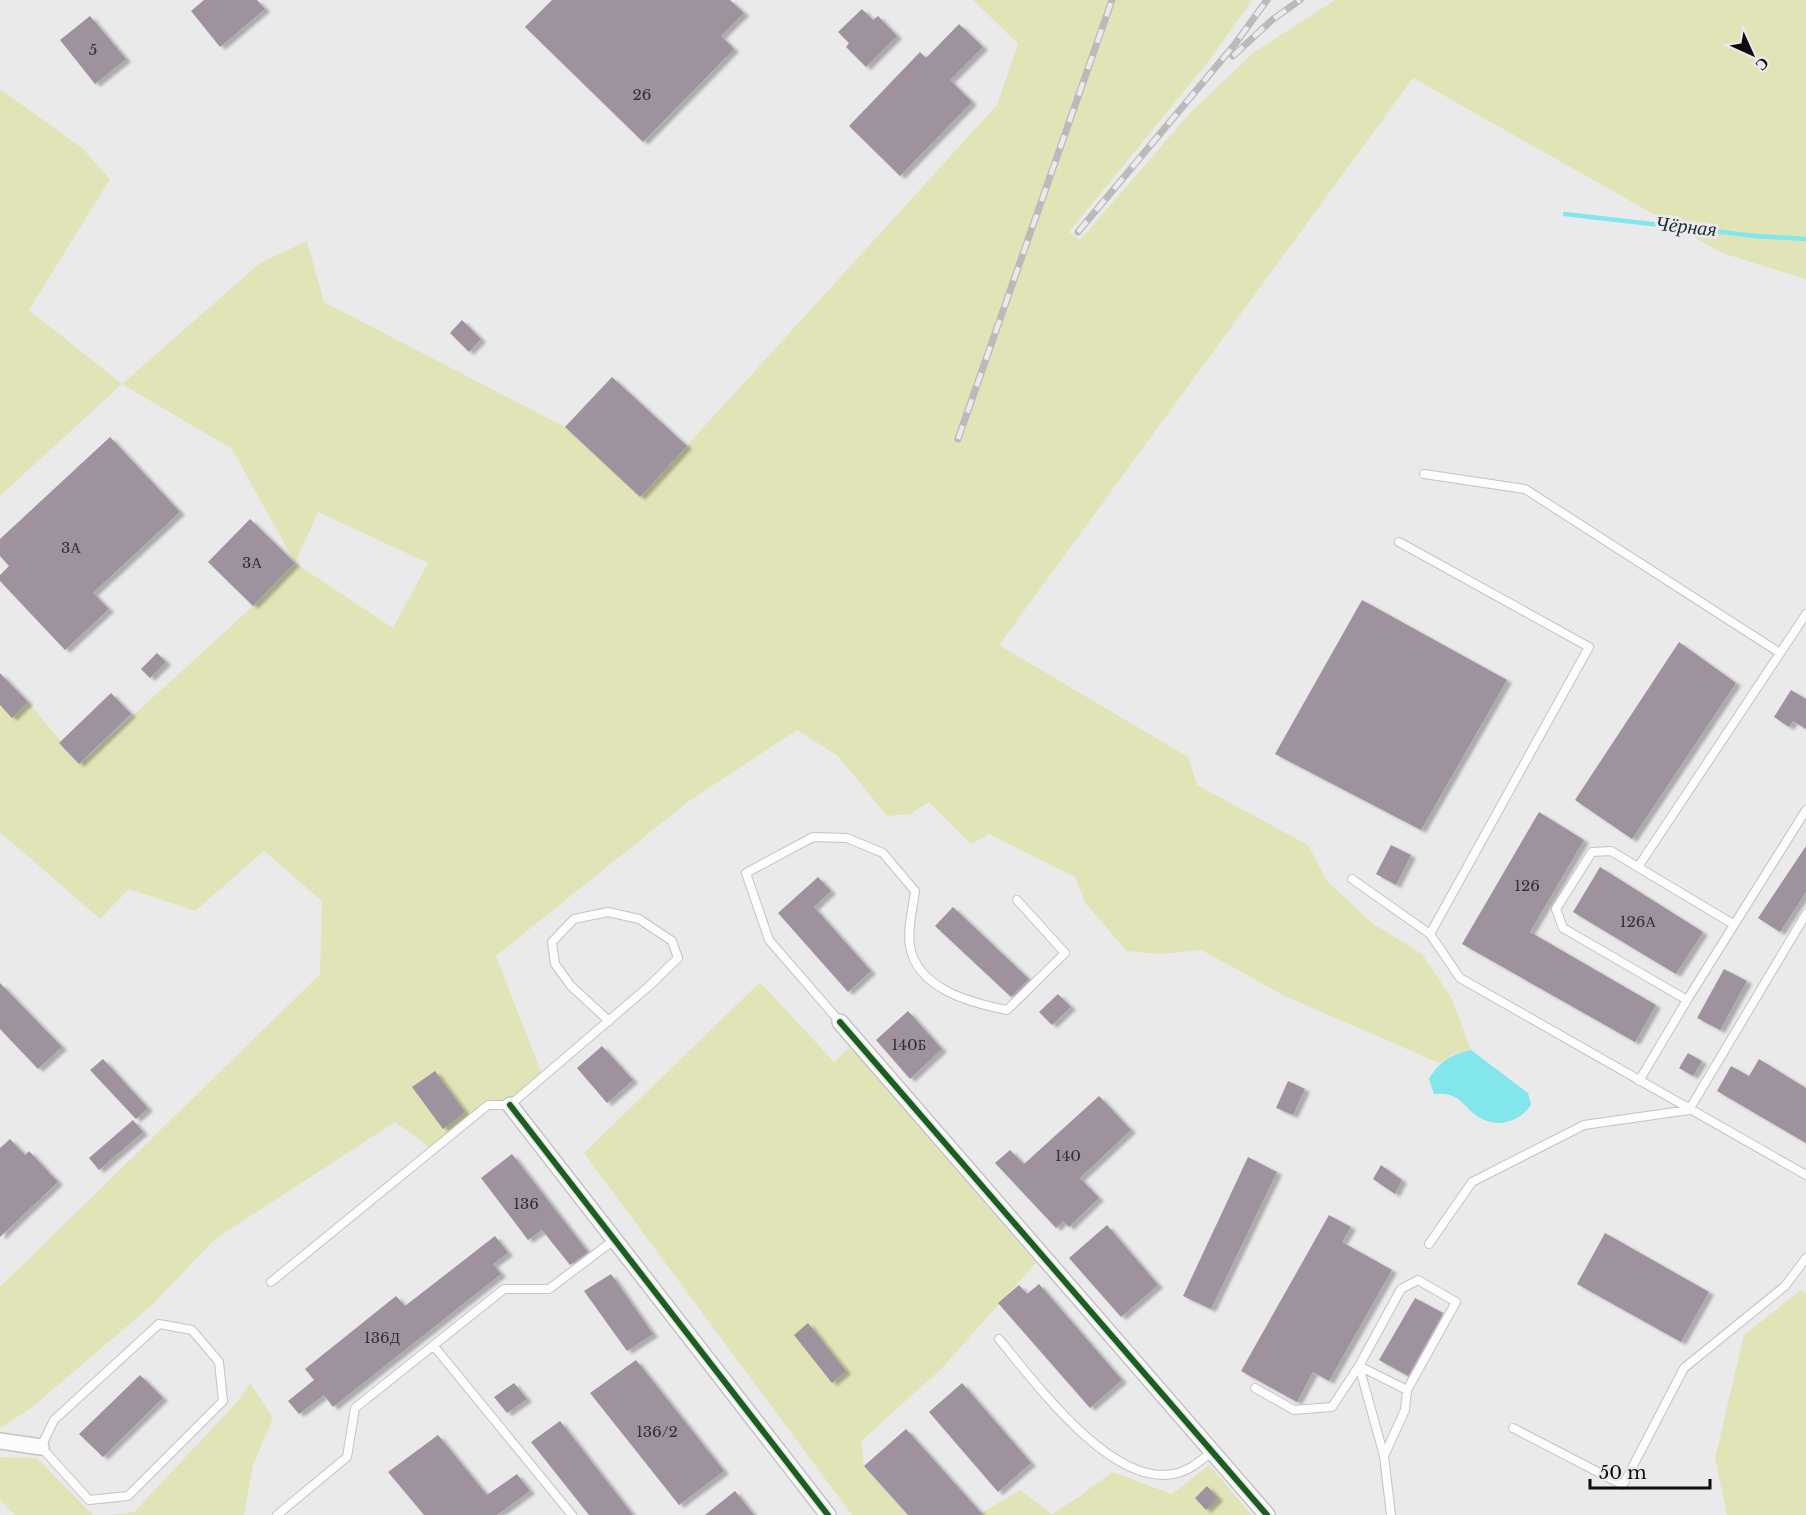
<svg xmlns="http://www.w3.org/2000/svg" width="1806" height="1515" font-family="'Libre Baskerville',serif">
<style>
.green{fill:#e1e4b7;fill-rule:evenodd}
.water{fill:#83e6ec}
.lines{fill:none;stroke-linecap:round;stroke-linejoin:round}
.stream{stroke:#83e6ec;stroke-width:4.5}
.building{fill:#9f929f;filter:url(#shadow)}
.service-casing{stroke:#c4c3c4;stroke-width:10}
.minor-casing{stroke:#c4c3c4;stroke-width:18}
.service{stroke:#fcfcfc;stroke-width:8}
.minor{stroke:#fcfcfc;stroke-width:15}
.rail-casing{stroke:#bababa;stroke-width:7}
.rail{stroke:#ece9ec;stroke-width:4.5;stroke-dasharray:14;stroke-linecap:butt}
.cycleway-casing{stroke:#ece9ec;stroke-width:10}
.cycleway{stroke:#1b5e20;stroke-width:6}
.labels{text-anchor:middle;stroke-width:6;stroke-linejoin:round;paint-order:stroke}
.number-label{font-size:15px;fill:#322e32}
.water-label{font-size:20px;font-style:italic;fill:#162e2f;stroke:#ece9ec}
</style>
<defs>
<filter id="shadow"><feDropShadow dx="5" dy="3" stdDeviation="1.5" flood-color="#0004"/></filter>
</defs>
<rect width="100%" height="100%" fill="#ebeaeb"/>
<!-- green -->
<path class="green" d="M973,0H1252L1208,62L1069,232L1080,240L1190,113L1253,53L1335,0H1806V279L1722,253L1413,78L999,645L1188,757L1197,785L1308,845L1327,881L1372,923L1422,954L1452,999L1471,1050L1454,1054L1439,1063L1287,997L1201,950L1160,954L1127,951L1086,904L1075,877L989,834L971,844L929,802L910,814L887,816L838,756L797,730L689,801L496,956L543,1077L510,1105H488L433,1150L395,1122L215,1239L152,1305L31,1408L0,1428V1287L320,974L322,901L264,851L195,911L129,889L100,919L0,832V705L12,717L28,702L80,764L253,606L295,563L232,449L122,384L0,496V89L82,148L110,179L29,310L122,384L260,263L307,241L324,302L565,427L640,497L997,105L1018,44ZM318,512L428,563L393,628L295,563Z
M760,982L834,1062L850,1047L1036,1263L941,1369L861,1441L864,1466L908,1515H852L584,1153Z
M1801,1290L1806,1293V1515H1727L1715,1458L1744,1335Z
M250,1383L273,1418L253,1465L244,1515H111L134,1512L237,1402Z
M0,1457L37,1458L93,1515H15L0,1500Z
M1209,1465L1252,1515H978L1020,1490L1052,1514L1080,1496L1112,1472L1172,1494Z"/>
<!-- water -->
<path class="water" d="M1471,1050L1528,1093L1531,1105C1520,1121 1501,1128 1482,1119C1463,1109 1462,1091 1434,1094L1429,1079C1440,1061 1450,1055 1471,1050Z"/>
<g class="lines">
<!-- stream -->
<path class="stream" d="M1565,214L1756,236L1806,239"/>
</g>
<!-- building -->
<path class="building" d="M204,0H257L265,9L220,47L191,11Z
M552,0H730L744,13L721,36L734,49L643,142L525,27Z
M862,9L873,20L878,16L897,36L866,67L846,47L849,43L838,32Z
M90,16L126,59L95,84L60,40Z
M959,24L983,47L950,80L972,102L900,176L849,126L920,52L926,58Z
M462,320L481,339L469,352L450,333Z
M612,377L687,446L640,497L565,427Z
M110,437L180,512L93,593L109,609L65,650L0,581V575L9,566L0,556V539Z
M250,519L295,563L253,606L208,562Z
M1362,600L1507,680L1421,830L1275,754Z
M1679,642L1736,683L1632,839L1575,800Z
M157,653L166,662L150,678L141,669Z
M0,673L28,702L12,718L0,705Z
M1791,690L1806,699V729L1793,721L1789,727L1774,717Z
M111,693L131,714L79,764L59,743Z
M1539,812L1584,840L1530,932L1656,1005L1635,1042L1462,944Z
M1391,845L1411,855L1396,885L1376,874Z
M1806,846V892L1780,932L1758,918Z
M1600,867L1703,932L1676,974L1573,912Z
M818,877L831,891L814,907L871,971L848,992L778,913Z
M953,907L1029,979L1011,997L935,926Z
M1724,969L1747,981L1720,1030L1697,1018Z
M0,983L62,1047L38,1069L0,1029Z
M1058,994L1071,1007L1052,1025L1039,1012Z
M908,1011L942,1049L910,1079L876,1040Z
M602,1046L633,1080L607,1103L577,1068Z
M1688,1053L1702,1061L1693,1076L1679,1068Z
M103,1059L148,1108L136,1119L90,1070Z
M1759,1059L1806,1088V1143L1717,1091L1731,1066L1749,1076Z
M435,1071L465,1112L443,1129L412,1087Z
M1288,1081L1305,1089L1293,1115L1276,1108Z
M1099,1096L1131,1130L1080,1178L1099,1198L1069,1227L1063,1221L1056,1228L995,1163L1010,1150L1024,1164Z
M133,1120L143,1132L99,1170L89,1158Z
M10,1139L25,1155L29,1151L58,1182L0,1237V1148Z
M512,1154L588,1252L570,1265L542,1230L528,1240L481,1178Z
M1248,1157L1277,1172L1211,1309L1183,1296Z
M1381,1165L1402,1180L1395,1194L1373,1179Z
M1329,1215L1351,1227L1342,1242L1392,1270L1329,1381L1313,1372L1297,1402L1241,1371Z
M1107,1225L1158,1285L1121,1317L1069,1258Z
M1605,1233L1709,1292L1681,1342L1577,1284Z
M495,1236L508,1253L493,1264L501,1274L333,1407L324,1395L299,1414L288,1401L314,1380L305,1369L396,1296L405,1306Z
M611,1274L653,1334L627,1351L584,1291Z
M1039,1284L1122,1380L1090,1408L998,1303L1019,1285L1027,1294Z
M1415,1298L1443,1313L1408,1376L1379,1360Z
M808,1323L846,1371L832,1383L794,1335Z
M636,1360L724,1471L679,1505L590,1393Z
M140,1375L163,1398L103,1457L79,1434Z
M514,1383L527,1399L507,1413L494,1397Z
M962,1383L1031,1463L998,1492L929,1412Z
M560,1421L633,1515H589L531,1442Z
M906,1429L983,1515H908L864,1466Z
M438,1435L487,1495L517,1474L530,1491L497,1515H424L388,1472Z
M1207,1486L1218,1498L1206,1510L1195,1498Z
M735,1491L754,1515H705Z"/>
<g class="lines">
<defs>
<path id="service" d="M1424,474L1525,489L1780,653
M1399,542L1589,647L1430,934
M1638,867L1806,614
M1352,879L1430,934L1460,978L1806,1175
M1687,1000L1806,810
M840,1022L769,940L746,873L813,837L847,838L883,853L915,891C913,908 907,929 910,946C917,989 971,1003 1007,1010L1065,953L1017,900
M1639,1081L1687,1000L1563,928L1556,909L1592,852L1611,851L1733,924
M1429,1244L1472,1182L1584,1125L1689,1110L1806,914
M271,1282L488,1105H510L648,987L678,958L672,941L639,919L608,912L574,919L552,942L555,964L571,986L609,1021
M159,1324L192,1330L219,1362L223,1401L128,1496L89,1500L41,1447L54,1420Z
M999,1339C1034,1381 1110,1486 1173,1474C1188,1472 1200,1461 1212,1452
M433,1345L572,1515
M1255,1388L1294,1410L1332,1407L1359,1366L1407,1390
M1513,1428L1623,1485L1684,1368L1785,1286L1806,1258
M1384,1456L1405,1410L1407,1390L1456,1302L1418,1280L1401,1289L1359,1366L1384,1456L1391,1515
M277,1515L347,1457L355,1408L504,1289H549L614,1240"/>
<path id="minor" d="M840,1022L1267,1515
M510,1105L828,1515
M0,1441L41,1447"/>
</defs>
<!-- service casing -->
<use href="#service" class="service-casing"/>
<!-- minor casing -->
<use href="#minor" class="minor-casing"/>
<!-- service -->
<use href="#service" class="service"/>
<!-- minor -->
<use href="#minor" class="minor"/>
<defs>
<path id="rail" d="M1233,56L1272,20L1300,0
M1078,232L1235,44L1267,0
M958,439L1112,0"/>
</defs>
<!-- rail casing -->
<use href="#rail" class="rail-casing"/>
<!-- rail -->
<use href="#rail" class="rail"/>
<defs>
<path id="cycleway" d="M840,1022L1267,1515
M510,1105L828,1515"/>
</defs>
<!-- cycleway casing -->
<use href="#cycleway" class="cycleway-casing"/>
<!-- cycleway -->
<use href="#cycleway" class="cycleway"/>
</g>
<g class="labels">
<!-- number labels -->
<g class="number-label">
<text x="93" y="55">5</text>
<text x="642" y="100">26</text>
<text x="71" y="553">3А</text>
<text x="252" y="568">3А</text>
<text x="1527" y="891">126</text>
<text x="1638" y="927">126А</text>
<text x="909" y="1050">140Б</text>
<text x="1068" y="1161">140</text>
<text x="526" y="1209">136</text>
<text x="382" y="1343">136Д</text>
<text x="657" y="1437">136/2</text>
</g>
<!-- water labels -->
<g class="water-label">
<text transform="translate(1686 226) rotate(6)" y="7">Чёрная</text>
</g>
</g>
<!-- north arrow -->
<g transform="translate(1752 54) rotate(135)" stroke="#ece9ec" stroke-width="4.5" paint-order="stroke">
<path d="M0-4.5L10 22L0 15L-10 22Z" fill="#0e0d0e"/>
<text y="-9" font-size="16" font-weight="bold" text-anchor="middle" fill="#0e0d0e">С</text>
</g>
<!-- scale -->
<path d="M1590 1479v9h120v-9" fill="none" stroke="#0e0d0e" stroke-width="3"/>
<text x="1599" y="1479" font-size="18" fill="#0e0d0e" stroke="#ece9ec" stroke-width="4.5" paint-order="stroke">50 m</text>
</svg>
